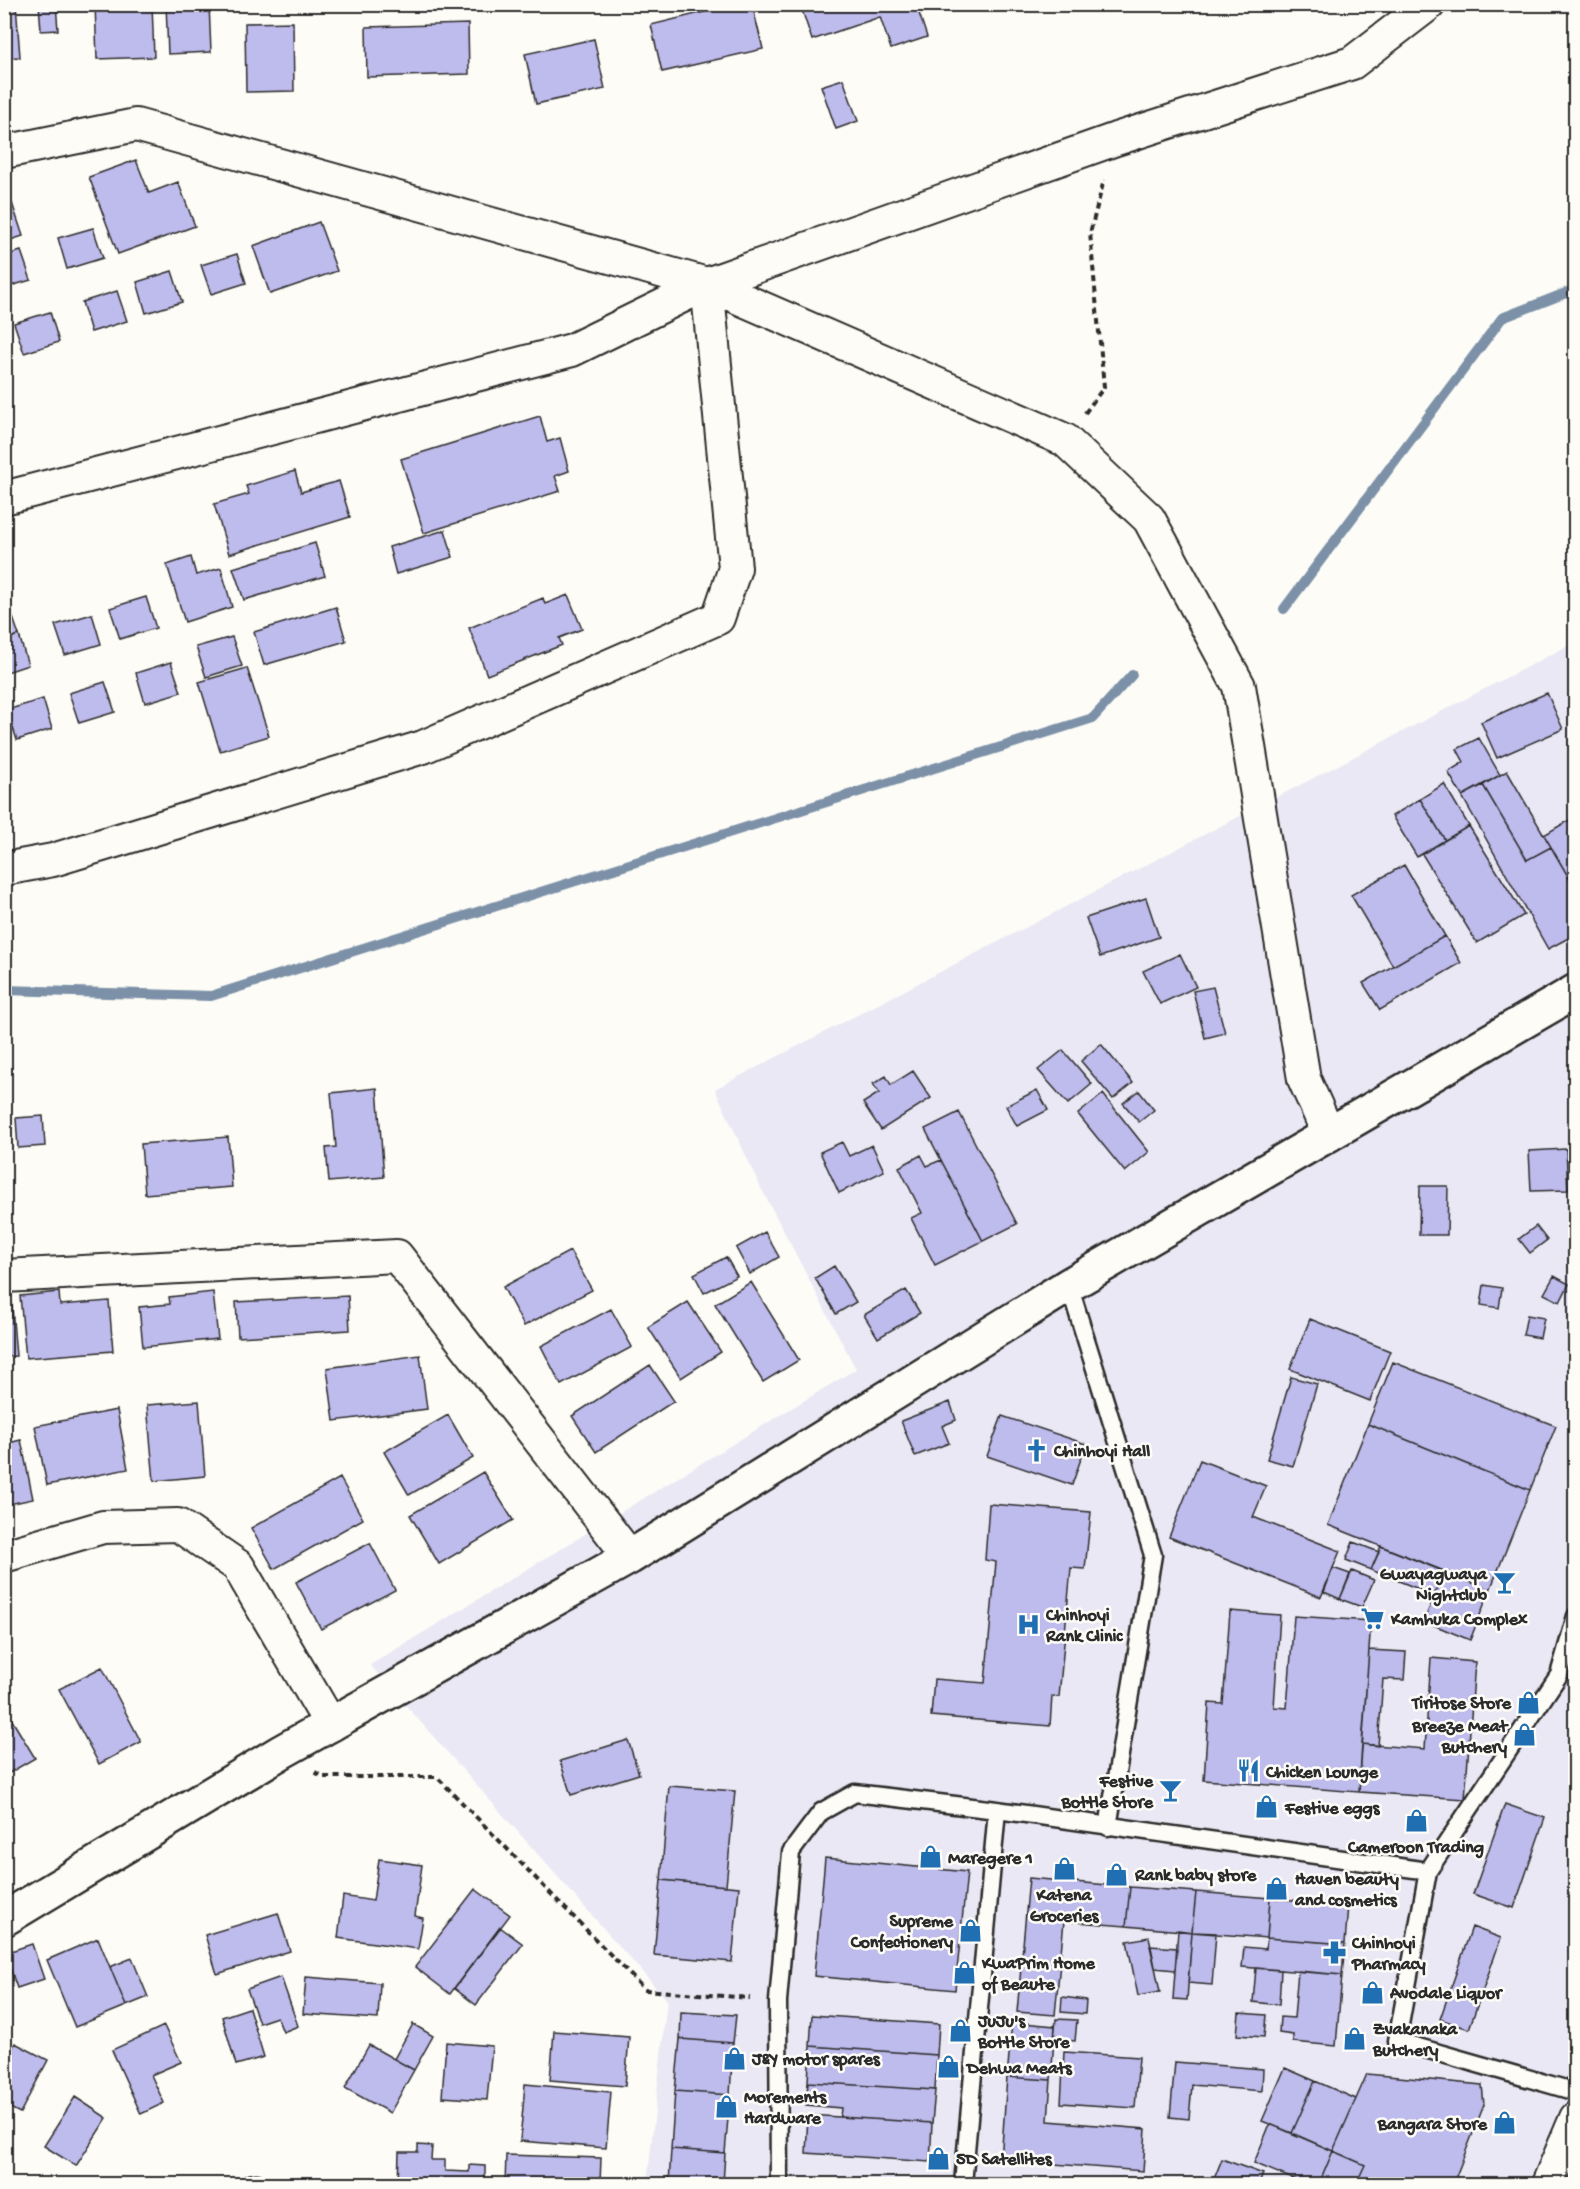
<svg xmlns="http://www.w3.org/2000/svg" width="1580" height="2189" font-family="'Gochi Hand',sans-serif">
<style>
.built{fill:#eae8f4}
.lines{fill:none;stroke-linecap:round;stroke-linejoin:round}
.stream{stroke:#7c91a7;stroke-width:10}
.building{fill:#bebbed;stroke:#2b2b2b;stroke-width:1.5}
.service-casing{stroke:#2b2b2b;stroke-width:21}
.minor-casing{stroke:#2b2b2b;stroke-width:36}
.tertiary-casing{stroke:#2b2b2b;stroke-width:38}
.path{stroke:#2b2b2b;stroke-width:4;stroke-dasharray:6 4.5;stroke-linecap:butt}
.service{stroke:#fdfcf7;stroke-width:16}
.minor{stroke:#fdfcf7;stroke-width:32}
.tertiary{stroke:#fdfcf7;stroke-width:33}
.labels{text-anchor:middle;stroke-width:5;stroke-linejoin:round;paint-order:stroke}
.poi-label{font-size:18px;font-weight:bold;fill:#2b2b2b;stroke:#fdfcf7;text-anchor:start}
</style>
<rect width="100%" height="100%" fill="#fdfcf7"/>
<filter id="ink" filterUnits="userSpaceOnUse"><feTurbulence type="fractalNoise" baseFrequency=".0167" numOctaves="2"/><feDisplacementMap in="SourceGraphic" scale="12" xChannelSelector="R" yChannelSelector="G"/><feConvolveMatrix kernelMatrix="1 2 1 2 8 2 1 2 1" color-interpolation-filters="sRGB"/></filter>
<g filter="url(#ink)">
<!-- built -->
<path class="built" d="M1575,642V2184H647L667,2000L370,1665L856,1369L760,1186L715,1089Z"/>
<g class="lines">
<!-- stream -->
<path class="stream" d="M1284,609L1502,318L1576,289
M4,990L211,996L1093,718L1132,675"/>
</g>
<!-- building -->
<path class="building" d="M4,4H16L20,57L4,58Z
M39,4H56L58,30L41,31Z
M95,4H152L154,57L97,59Z
M166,4H209L211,52L168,54Z
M737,4H752L763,49L662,72L651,25Z
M800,4H916L927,37L891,49L880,17L812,40Z
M293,22L294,91L246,92L245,23Z
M468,24L469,74L367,77L366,27Z
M594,39L605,89L536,104L525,54Z
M843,79L858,121L836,129L821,86Z
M136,160L149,193L178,182L195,226L118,254L89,177Z
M4,179L23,236L4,242Z
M319,222L337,271L270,294L253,246Z
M93,228L103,258L67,269L58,238Z
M21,251L31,280L4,288V256Z
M237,254L246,283L211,294L201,265Z
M172,271L182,302L146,313L137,282Z
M117,291L127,321L91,332L82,302Z
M50,312L59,342L24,353L14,323Z
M540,416L547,442L560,438L569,471L555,476L560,491L424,533L401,459Z
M295,471L301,492L339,481L350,517L229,554L214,504L249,494L246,486Z
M445,530L453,557L396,574L389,547Z
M315,543L325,576L244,600L233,568Z
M191,557L196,575L221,568L232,607L185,622L167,565Z
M568,595L582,629L559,638L562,645L487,675L469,628L543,598L545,604Z
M146,597L156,628L120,639L110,608Z
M336,607L346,641L264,665L254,632Z
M11,612L19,635L4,640V614Z
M92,614L101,644L65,655L55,625Z
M19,635L28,665L4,673V640Z
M232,637L242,666L206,677L196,647Z
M171,662L181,692L145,703L136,673Z
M247,668L269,736L220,751L199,682Z
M105,682L115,712L79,723L69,693Z
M1547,693L1563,729L1497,758L1481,722Z
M43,699L52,729L17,740L7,710Z
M1479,738L1500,775L1462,796L1448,772L1464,762L1457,749Z
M1507,771L1551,847L1527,860L1483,785Z
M1444,784L1469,826L1445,840L1420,799Z
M1483,785L1527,860L1551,847L1576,890V934L1548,949L1462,796Z
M1420,799L1445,840L1417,857L1392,816Z
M1571,819L1576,827V890L1544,835Z
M1469,826L1524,915L1477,943L1422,854Z
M1404,865L1445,936L1393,966L1351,895Z
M1146,898L1159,937L1100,957L1086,918Z
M1445,936L1461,963L1380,1010L1363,983Z
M1180,954L1196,987L1160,1004L1143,971Z
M1213,987L1225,1033L1205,1038L1193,991Z
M1101,1044L1133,1083L1113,1099L1081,1061Z
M1063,1050L1092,1084L1068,1104L1038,1070Z
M913,1071L931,1098L881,1130L863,1103L879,1093L873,1084L886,1076L891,1085Z
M377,1088L384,1177L329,1182L326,1148L336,1147L331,1093Z
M1037,1090L1048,1110L1017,1126L1006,1106Z
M1139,1091L1154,1110L1139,1122L1123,1103Z
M1103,1094L1149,1152L1125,1172L1078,1114Z
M959,1112L1017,1224L983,1241L925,1129Z
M43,1116L45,1146L18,1148L16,1118Z
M228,1137L232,1187L145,1194L141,1144Z
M842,1142L849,1156L872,1145L884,1171L839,1193L820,1152Z
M1566,1149L1568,1190L1531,1191L1529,1151Z
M921,1155L927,1166L941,1160L983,1241L935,1265L911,1218L922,1213L899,1167Z
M1420,1186H1448L1447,1235H1419Z
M1536,1226L1547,1240L1530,1253L1519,1239Z
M765,1232L779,1257L750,1274L736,1248Z
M570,1251L592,1290L524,1326L503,1287Z
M726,1257L737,1276L704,1293L694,1274Z
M834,1266L856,1302L836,1314L815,1278Z
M1554,1276L1569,1284L1560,1302L1544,1294Z
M751,1282L799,1360L763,1382L715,1304Z
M1484,1285L1502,1288L1499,1308L1481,1305Z
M906,1290L920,1313L878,1338L864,1315Z
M59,1292L60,1305L109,1301L113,1351L26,1358L20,1296Z
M213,1292L218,1339L143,1347L139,1307L170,1304L169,1297Z
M11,1296L16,1356L4,1357V1297Z
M348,1296L350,1330L238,1337L236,1302Z
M688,1302L721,1352L681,1378L648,1327Z
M611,1309L632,1347L561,1385L541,1346Z
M1527,1315L1544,1318L1540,1338L1523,1335Z
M1310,1319L1390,1351L1370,1401L1290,1369Z
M420,1355L427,1409L334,1421L327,1368Z
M1393,1362L1556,1426L1530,1490L1368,1424Z
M650,1365L674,1401L596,1452L572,1416Z
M1291,1377L1317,1384L1293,1466L1267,1459Z
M199,1401L205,1476L154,1481L147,1405Z
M950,1402L956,1420L942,1426L949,1443L915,1456L901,1421Z
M117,1410L128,1469L47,1485L35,1426Z
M448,1415L473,1458L409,1495L384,1452Z
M1002,1416L1086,1444L1072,1485L987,1456Z
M1368,1424L1530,1490L1490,1590L1328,1525Z
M21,1440L33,1499L4,1505V1444Z
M1200,1460L1266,1486L1253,1517L1340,1551L1321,1597L1169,1537Z
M483,1472L513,1520L439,1564L410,1515Z
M340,1478L363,1519L274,1569L251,1528Z
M989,1504L1091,1512L1085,1569L1071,1568L1059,1697L1052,1696L1050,1726L931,1716L934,1679L985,1683L996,1562L985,1560Z
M1353,1542L1379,1552L1371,1570L1346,1560Z
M370,1543L395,1590L321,1629L296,1582Z
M1381,1546L1444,1571L1434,1595L1371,1570Z
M1333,1568L1350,1574L1340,1599L1324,1592Z
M1352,1571L1374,1580L1362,1607L1340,1599Z
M1444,1571L1490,1590L1470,1640L1424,1621Z
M1230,1611L1280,1615L1274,1707L1287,1708L1294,1616L1371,1621L1359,1792L1204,1780L1209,1703L1223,1704Z
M1369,1650L1406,1652L1404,1680L1383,1679L1378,1746L1362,1744Z
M1431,1658L1475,1662L1465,1799L1359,1792L1362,1744L1425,1749Z
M102,1667L141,1742L99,1764L59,1689Z
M4,1707L35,1758L4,1776Z
M628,1740L639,1774L571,1795L560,1761Z
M669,1786L735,1791L726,1886L661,1880Z
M1505,1804L1545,1818L1514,1908L1473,1894Z
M825,1858L967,1872L955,1990L814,1976Z
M379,1859L422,1865L415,1916L423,1918L418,1949L338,1938L343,1896L373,1901Z
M1029,1878L1130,1887L1126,1926L1064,1921L1055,2015L1017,2012Z
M661,1880L739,1887L732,1962L654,1955Z
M1130,1887L1196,1892L1192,1932L1126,1926Z
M475,1889L510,1915L450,1994L415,1967Z
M1196,1892L1270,1898L1267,1938L1192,1932Z
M1270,1898L1348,1905L1345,1944L1267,1938Z
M278,1913L290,1951L217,1974L205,1935Z
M500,1927L523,1944L476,2005L454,1988Z
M1472,1927L1501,1938L1469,2029L1440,2019Z
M1178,1930L1192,1932L1187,2000L1173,1999Z
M1192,1932L1216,1933L1212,1985L1188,1983Z
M1149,1937L1160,1992L1138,1996L1127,1941Z
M98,1938L126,2006L75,2027L47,1960Z
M1267,1938L1345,1944L1342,1975L1242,1967L1244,1947L1266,1949Z
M32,1944L44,1979L17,1988L5,1953Z
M1150,1946L1177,1948L1175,1970L1155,1968Z
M132,1958L148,1997L126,2006L110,1967Z
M1256,1968L1281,1970L1279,2005L1253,2002Z
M1298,1971L1342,1975L1336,2046L1293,2042V2035L1279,2033L1280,2017L1294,2018Z
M281,1977L298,2026L283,2032L277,2017L259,2023L247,1989Z
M306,1977L380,1983L378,2019L303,2014Z
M1062,1997L1086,2000L1085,2014L1061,2012Z
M249,2008L264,2057L236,2065L222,2017Z
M681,2012L736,2015L733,2043L680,2039Z
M1239,2013L1266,2015L1264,2037L1237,2035Z
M812,2015L939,2024L937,2055L810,2046Z
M1056,2019L1077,2020L1075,2041L1054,2039Z
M1012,2022L1055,2026L1051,2080L1007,2077Z
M413,2024L433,2036L414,2070L394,2059Z
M164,2026L181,2062L151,2075L164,2103L141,2114L112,2050Z
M554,2031L629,2037L625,2086L550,2080Z
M680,2039L733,2043L730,2095L675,2091Z
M446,2042L492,2046L487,2100L442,2097Z
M15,2043L48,2060L20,2113L4,2105V2063Z
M369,2045L414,2070L390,2113L345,2088Z
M810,2046L937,2055L935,2090L808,2082Z
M1064,2052L1139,2057L1135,2108L1061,2103Z
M1175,2062L1263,2069L1262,2091L1192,2085L1189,2119L1170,2117Z
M1285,2068L1315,2081L1292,2133L1262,2121Z
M1367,2074L1482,2085L1484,2105L1453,2184H1356L1365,2165L1333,2151Z
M1007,2077L1051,2080L1048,2121L1146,2129L1143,2171L1001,2160Z
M1315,2081L1356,2099L1333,2151L1292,2133Z
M808,2082L935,2090L932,2123L840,2117L841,2108L806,2105Z
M525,2084L611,2092L606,2148L520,2141Z
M675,2091L730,2095L725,2153L671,2149Z
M75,2097L107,2118L76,2166L44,2146Z
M808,2115L932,2123L930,2162L806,2153Z
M1270,2124L1333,2151L1319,2184H1305L1254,2163Z
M418,2145L432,2146L431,2160H445V2171L469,2172V2165L485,2166V2184H398L399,2152H418Z
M671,2149L725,2153L723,2184H669Z
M1333,2151L1365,2165L1356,2184H1319Z
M506,2155L601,2158L600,2184H505Z
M1222,2159L1263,2174L1259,2184H1212Z"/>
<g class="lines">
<defs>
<path id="service" d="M1069,1285L1153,1555L1108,1827
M1576,1616L1559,1675L1428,1871L1397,2041L1576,2092
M250,2184L257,2183V2184
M779,2184L778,2001L791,1852L821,1812L855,1793L997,1810L1428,1871
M963,2184L997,1810"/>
<path id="minor" d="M4,152L136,125L707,284L1065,440L1149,519L1239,686L1304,1079L1329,1135
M4,498L572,350L707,284L1116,139L1352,63L1429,4
M4,869L53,860L423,747L718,618L735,568L707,284
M4,1276L397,1256L630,1557
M4,1556L103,1527L178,1525L238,1566L331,1725
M1548,2184L1576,2118"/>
<path id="tertiary" d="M4,1919L281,1752L630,1557L1069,1285L1576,991"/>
</defs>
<!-- service casing -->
<use href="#service" class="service-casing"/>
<!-- minor casing -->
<use href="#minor" class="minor-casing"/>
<!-- tertiary casing -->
<use href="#tertiary" class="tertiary-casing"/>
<!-- path -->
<path class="path" d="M1085,413L1104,387L1090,233L1104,180
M315,1772L323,1777H437L645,1990L750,1998"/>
<!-- service -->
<use href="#service" class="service"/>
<!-- minor -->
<use href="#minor" class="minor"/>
<!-- tertiary -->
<use href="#tertiary" class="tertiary"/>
</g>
</g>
<!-- icons -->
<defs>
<symbol id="church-bare" viewBox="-9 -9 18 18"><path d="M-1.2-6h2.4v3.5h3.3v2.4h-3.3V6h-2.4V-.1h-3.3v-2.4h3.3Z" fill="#1f6fb2" stroke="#fdfcf7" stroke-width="2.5" paint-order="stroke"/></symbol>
<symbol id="bar-bare" viewBox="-9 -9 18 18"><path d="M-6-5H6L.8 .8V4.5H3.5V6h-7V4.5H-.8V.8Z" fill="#1f6fb2" stroke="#fdfcf7" stroke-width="2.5" paint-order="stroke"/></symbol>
<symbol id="supermarket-bare" viewBox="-9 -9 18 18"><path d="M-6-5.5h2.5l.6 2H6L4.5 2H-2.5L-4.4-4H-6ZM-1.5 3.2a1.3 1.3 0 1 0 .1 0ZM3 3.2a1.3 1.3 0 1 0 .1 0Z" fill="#1f6fb2" stroke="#fdfcf7" stroke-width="2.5" paint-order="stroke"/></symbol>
<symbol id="hospital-bare" viewBox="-9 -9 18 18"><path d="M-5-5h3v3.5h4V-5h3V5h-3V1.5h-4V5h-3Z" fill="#1f6fb2" stroke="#fdfcf7" stroke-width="2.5" paint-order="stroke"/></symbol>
<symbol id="shop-bare" viewBox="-9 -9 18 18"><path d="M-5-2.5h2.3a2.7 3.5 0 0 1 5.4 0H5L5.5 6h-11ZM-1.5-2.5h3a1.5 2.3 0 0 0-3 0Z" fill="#1f6fb2" stroke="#fdfcf7" stroke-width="2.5" paint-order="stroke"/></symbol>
<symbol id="restaurant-bare" viewBox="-9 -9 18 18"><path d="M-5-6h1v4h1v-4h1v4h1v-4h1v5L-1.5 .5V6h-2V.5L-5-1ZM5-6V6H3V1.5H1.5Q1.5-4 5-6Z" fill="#1f6fb2" stroke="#fdfcf7" stroke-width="2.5" paint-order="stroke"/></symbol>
<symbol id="pharmacy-bare" viewBox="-9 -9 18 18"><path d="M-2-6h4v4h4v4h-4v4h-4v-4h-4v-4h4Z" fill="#1f6fb2" stroke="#fdfcf7" stroke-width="2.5" paint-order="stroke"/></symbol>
</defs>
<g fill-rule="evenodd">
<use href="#church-bare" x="1020" y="1434" width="33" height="33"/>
<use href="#bar-bare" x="1488" y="1566" width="33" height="33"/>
<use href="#supermarket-bare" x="1356" y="1602" width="33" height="33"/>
<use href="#hospital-bare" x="1012" y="1608" width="33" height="33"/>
<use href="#shop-bare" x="1512" y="1686" width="33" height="33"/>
<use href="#shop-bare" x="1508" y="1718" width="33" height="33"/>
<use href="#restaurant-bare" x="1232" y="1754" width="33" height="33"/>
<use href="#bar-bare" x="1154" y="1774" width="33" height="33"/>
<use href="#shop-bare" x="1250" y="1790" width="33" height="33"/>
<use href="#shop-bare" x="1400" y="1804" width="33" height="33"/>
<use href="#shop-bare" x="914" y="1840" width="33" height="33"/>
<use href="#shop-bare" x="1048" y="1852" width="33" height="33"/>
<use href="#shop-bare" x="1100" y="1858" width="33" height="33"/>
<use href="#shop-bare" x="1260" y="1872" width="33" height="33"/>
<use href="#shop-bare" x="954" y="1914" width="33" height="33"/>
<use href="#pharmacy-bare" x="1318" y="1936" width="33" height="33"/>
<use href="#shop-bare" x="948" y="1956" width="33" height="33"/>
<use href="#shop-bare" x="1356" y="1976" width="33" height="33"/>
<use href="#shop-bare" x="944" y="2014" width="33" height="33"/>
<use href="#shop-bare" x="1338" y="2022" width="33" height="33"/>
<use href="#shop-bare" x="718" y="2042" width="33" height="33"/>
<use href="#shop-bare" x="932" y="2050" width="33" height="33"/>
<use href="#shop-bare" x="710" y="2090" width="33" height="33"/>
<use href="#shop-bare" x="1488" y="2106" width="33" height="33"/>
<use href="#shop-bare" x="922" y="2142" width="33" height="33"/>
</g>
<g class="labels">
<!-- poi labels -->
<g class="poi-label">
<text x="1054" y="1456">Chinhoyi Hall</text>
<text x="1487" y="1579" text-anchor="end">Gwayagwaya<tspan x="1487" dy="21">Nightclub</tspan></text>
<text x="1046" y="1620">Chinhoyi<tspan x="1046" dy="21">Rank Clinic</tspan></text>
<text x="1391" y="1624">Kamhuka Complex</text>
<text x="1511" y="1708" text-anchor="end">Tiritose Store</text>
<text x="1507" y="1731" text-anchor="end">Breeze Meat<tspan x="1507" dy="21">Butchery</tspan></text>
<text x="1266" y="1777">Chicken Lounge</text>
<text x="1153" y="1786" text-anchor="end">Festive<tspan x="1153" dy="21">Bottle Store</tspan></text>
<text x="1285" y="1813">Festive eggs</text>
<text x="1416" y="1852" text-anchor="middle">Cameroon Trading</text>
<text x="948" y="1863">Maregere 1</text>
<text x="1135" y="1880">Rank baby store</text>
<text x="1295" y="1884">Haven beauty<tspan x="1295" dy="21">and cosmetics</tspan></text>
<text x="1064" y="1900" text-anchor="middle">Katena<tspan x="1064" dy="21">Groceries</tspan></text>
<text x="953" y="1926" text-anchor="end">Supreme<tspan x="953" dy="21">Confectionery</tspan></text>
<text x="1352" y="1948">Chinhoyi<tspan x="1352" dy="21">Pharmacy</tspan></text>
<text x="982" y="1968">KwaPrim Home<tspan x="982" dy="21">of Beaute</tspan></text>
<text x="1390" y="1998">Avodale Liquor</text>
<text x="978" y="2026">JuJu's<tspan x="978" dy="21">Bottle Store</tspan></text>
<text x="1373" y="2034">Zvakanaka<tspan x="1373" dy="21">Butchery</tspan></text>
<text x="752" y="2064">J&amp;Y motor spares</text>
<text x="967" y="2073">Dehwa Meats</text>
<text x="744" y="2102">Morements<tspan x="744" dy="21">Hardware</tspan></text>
<text x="1487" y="2129" text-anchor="end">Bangara Store</text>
<text x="956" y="2164">5D Satellites</text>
</g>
</g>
<!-- margin -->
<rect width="1580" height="2189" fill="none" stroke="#fdfcf7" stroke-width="24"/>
<rect x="12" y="12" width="1556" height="2165" fill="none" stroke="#2b2b2b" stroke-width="2" filter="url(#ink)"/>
</svg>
